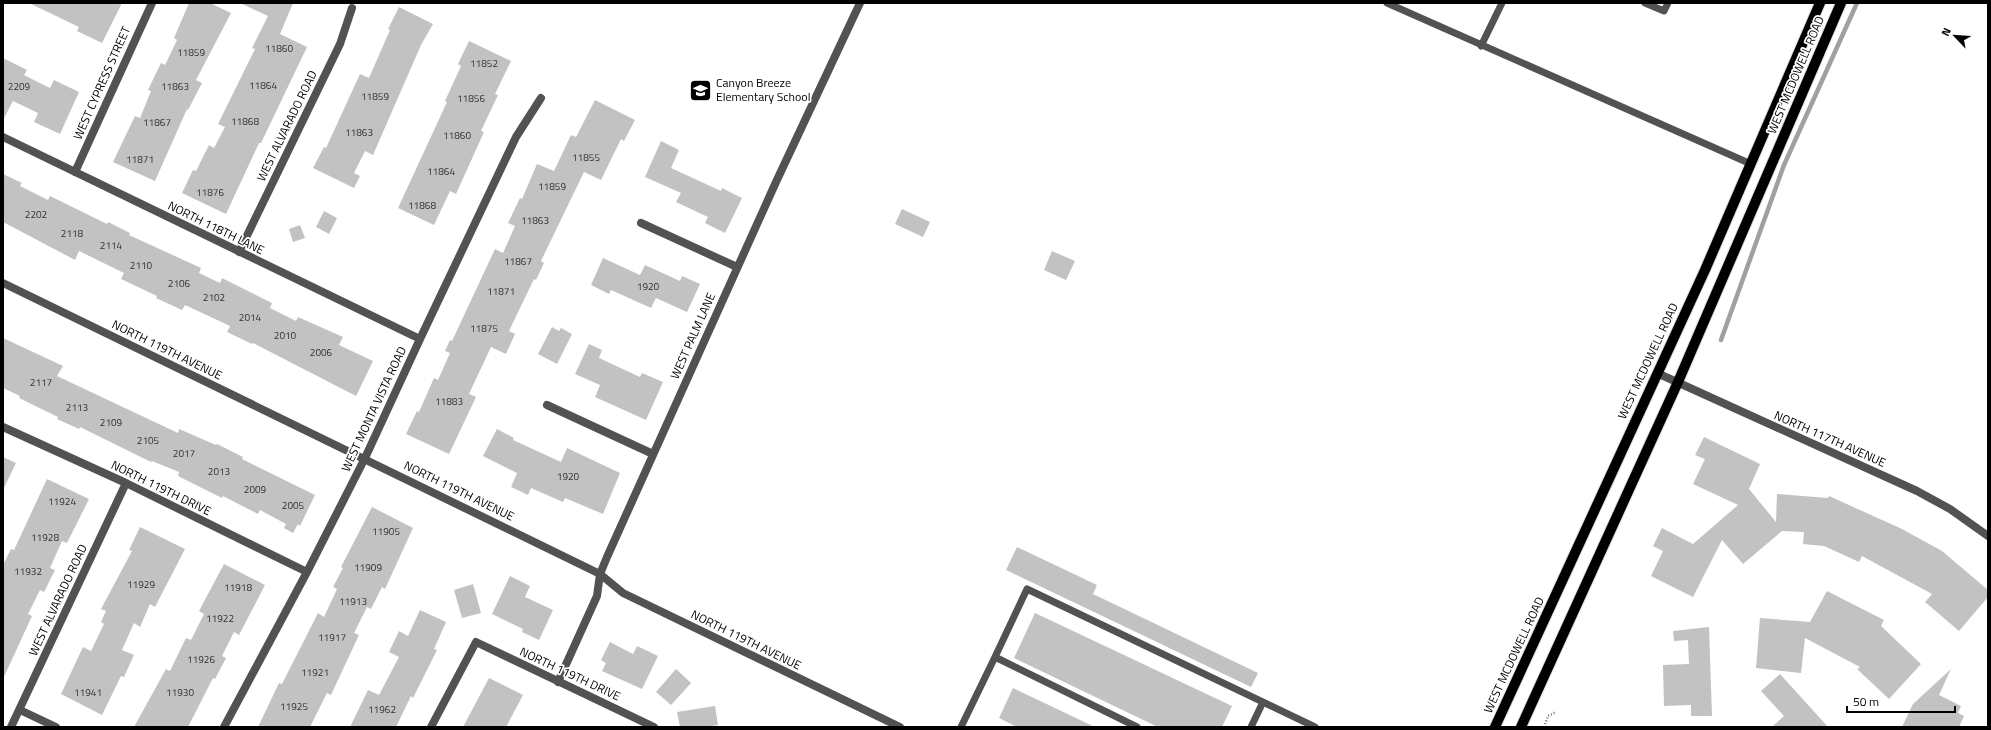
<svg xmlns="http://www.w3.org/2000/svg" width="1991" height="730" font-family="'Titillium Web',sans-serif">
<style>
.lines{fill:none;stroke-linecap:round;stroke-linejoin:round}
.stream{stroke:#a0a0a0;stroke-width:4.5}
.building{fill:#c2c2c2}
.primary-casing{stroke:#dbdbdb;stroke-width:12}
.path{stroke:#747474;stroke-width:2.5;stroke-dasharray:1 2;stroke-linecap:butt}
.lane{stroke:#525252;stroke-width:7}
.street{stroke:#525252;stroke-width:8}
.primary{stroke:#000;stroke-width:10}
.labels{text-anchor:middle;stroke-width:3.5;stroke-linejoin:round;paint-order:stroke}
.number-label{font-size:10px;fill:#303030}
.street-label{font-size:12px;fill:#000;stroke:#fff}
.poi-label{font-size:12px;fill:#000;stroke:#fff;text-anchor:start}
</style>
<rect width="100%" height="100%" fill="#fff"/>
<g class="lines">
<!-- stream -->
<path class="stream" d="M1721,340L1784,165L1857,3"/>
</g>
<!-- building -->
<path class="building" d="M29,3H122L102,43L77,31L79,27Z
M189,3H210L231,13L196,80L202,83L188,110L187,109L155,181L113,162L135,116L140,118L151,91L148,90L161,63L165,65L177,40L174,38Z
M240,3H293L280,34L307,47L261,143H259L226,214L182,193L193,170L196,171L209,145L214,148L225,127L218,124L255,49L252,48L268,16Z
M399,7L433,24L421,45L373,155L365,151L354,173L360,176L354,188L313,168L324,147L326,148L360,74L369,78L390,30L388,29Z
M469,41L511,61L495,94L498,95L481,131L484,132L456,194L450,191L434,225L398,208L447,102L445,101L461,66L458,64Z
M3,58L27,70L24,75L50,88L54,80L79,92L60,134L34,122L38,113L13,101L3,120Z
M595,100L635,120L624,141L621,139L601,180L584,172L541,261L544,263L536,280L534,279L509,331L515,334L506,354L491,347L469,394L476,397L449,454L406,434L417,411L419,412L434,378L438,380L450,353L445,351L450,340L452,341L495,249L503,253L515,226L508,223L520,198L522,199L537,164L554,171L571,135L576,137Z
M661,141L679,150L671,168L721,191L722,188L742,198L725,233L705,223L708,217L676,202L681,193L645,177Z
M3,174L22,183L20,186L48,200L50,196L107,224L108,222L130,233L129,235L201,268L199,273L220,283L222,278L272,303L270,308L296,321L298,317L343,337L339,345L373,361L356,396L253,343L252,344L227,332L230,326L185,305L182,310L156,298L157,296L121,279L124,273L79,251L75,260L3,222Z
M902,209L930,222L923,237L895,224Z
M324,211L337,218L329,234L316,227Z
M300,225L305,238L293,242L289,229Z
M1052,251L1075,261L1066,280L1044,270Z
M603,258L640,275L645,265L680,281L682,276L700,284L687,312L656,298L651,308L611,290L609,294L591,285Z
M552,327L559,331L561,328L572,334L557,364L538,354Z
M3,338L63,366L57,376L178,433L179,429L216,445L217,444L243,457L242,459L315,495L300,526L298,524L293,533L284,528L286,524L260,510L258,514L223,496L222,498L178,476L179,472L152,461L151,462L80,427L79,429L57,419L58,417L19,398L20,396L3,388Z
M589,344L602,350L599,358L640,377L642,373L663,382L646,420L595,397L600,385L575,374Z
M497,429L514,438L513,440L561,462L567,448L620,473L603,514L565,498L563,502L531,488L528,495L511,487L517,473L483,456Z
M1704,437L1760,464L1749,489L1776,522L1777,494L1828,498L1829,496L1902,529L1942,551L1988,590V597L1959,631L1925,602L1932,594L1862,556L1859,562L1824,546L1803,544L1804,532L1782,531L1743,564L1722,540L1693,597L1651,576L1663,551L1653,546L1662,528L1693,544L1738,505L1693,484L1705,459L1695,455Z
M3,457L16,463L3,490Z
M47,479L89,499L67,543L62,541L50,568L55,570L44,592L40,590L28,614L32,616L3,679V565L11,549L14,550Z
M372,507L413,528L385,589L382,587L371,609L367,607L354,633L359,635L331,695L327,693L310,727H258L279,683L282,684L318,613L324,617L337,589L333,587L343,568L341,567Z
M140,527L185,549L155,607L150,604L140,627L134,623L122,650L134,655L124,677L121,676L102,715L61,694L83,647L91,651L104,624L101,622L106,611L101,609L132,551L129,550Z
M1017,547L1097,585L1093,594L1258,673L1251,687L1006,570Z
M224,564L265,585L239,635L234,632L222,656L226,658L215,679L213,678L188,727H134L166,669L170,671L186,638L191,640L204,614L199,611Z
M510,576L530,586L525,597L553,610L539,640L522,632L523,629L492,614Z
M473,584L481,613L462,618L454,590Z
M1827,591L1884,620L1881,626L1921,664L1889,699L1857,669L1860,667L1805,638L1801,673L1756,668L1760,618L1810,622Z
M420,610L446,622L434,649L437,650L413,698L411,696L396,727H350L368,690L379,695L399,657L389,652L399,631L408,636Z
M1035,613L1232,706L1222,727H1158L1014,658Z
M1709,627L1712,716H1691V705L1664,706L1663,665L1689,664L1688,640L1674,641L1673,631Z
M610,642L633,654L637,646L658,656L642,689L602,671L606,663L601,660Z
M676,669L691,683L671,705L656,692Z
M1951,669L1939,695L1961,706L1958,713L1964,716L1959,727H1902L1913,704Z
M1780,674L1828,727H1772L1784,716L1761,691Z
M489,678L523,695L506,727H463Z
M1013,688L1095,727H1017L999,718Z
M715,706L718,725L705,727H680L677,712Z"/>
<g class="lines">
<defs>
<path id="primary" d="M1495,727L1705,270L1820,3
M1521,727L1678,382L1841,3"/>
</defs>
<!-- primary casing -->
<use href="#primary" class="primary-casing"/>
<!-- path -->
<path class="path" d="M1544,727L1548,716L1556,712"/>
<!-- lane -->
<path class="lane" d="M1387,3L1751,164
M1645,3L1664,11L1668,3
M1481,46L1502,3
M961,727L995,657
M1137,727L995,657L1027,589L1315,727
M1251,727L1263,702"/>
<!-- street -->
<path class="street" d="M3,137L420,339
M75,172L152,3
M641,223L737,267
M239,252L340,44L352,8
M3,283L600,574L623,593L900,727
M1657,373L1917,491L1950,509L1988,536
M547,405L653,454
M3,427L126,483L307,572
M558,682L597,596L600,574L607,557L776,182L860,3
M20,710L56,727
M11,727L126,483
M224,727L307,572L365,458L420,339L516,137L541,98
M431,727L476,642L654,727"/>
<!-- primary -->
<use href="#primary" class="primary"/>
</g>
<!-- icons -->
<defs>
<symbol id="school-square" viewBox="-11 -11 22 22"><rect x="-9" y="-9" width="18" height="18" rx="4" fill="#000" stroke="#fff"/><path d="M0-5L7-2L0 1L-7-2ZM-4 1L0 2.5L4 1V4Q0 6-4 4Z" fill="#fff"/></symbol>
</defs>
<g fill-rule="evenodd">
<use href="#school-square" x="688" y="78" width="25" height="25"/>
</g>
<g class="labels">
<!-- number labels -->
<g class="number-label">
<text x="279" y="52">11860</text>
<text x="191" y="56">11859</text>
<text x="484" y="67">11852</text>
<text x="263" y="89">11864</text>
<text x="19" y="90">2209</text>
<text x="175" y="90">11863</text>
<text x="375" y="100">11859</text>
<text x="471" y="102">11856</text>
<text x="245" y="125">11868</text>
<text x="157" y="126">11867</text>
<text x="359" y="136">11863</text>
<text x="457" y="139">11860</text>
<text x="586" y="161">11855</text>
<text x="140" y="163">11871</text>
<text x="441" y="175">11864</text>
<text x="552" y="190">11859</text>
<text x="210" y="196">11876</text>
<text x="422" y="209">11868</text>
<text x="36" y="218">2202</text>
<text x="535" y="224">11863</text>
<text x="72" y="237">2118</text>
<text x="111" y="249">2114</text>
<text x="518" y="265">11867</text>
<text x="141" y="269">2110</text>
<text x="179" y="287">2106</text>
<text x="648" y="290">1920</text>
<text x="501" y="295">11871</text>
<text x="214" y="301">2102</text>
<text x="250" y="321">2014</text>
<text x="484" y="332">11875</text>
<text x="285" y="339">2010</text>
<text x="321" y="356">2006</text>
<text x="41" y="386">2117</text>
<text x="449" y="405">11883</text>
<text x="77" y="411">2113</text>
<text x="111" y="426">2109</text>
<text x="148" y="444">2105</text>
<text x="184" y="457">2017</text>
<text x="219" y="475">2013</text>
<text x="568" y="480">1920</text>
<text x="255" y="493">2009</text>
<text x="62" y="505">11924</text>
<text x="293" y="509">2005</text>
<text x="386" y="535">11905</text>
<text x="45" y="541">11928</text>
<text x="368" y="571">11909</text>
<text x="28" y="575">11932</text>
<text x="141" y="588">11929</text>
<text x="238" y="591">11918</text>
<text x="353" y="605">11913</text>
<text x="220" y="622">11922</text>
<text x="332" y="641">11917</text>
<text x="201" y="663">11926</text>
<text x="315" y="676">11921</text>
<text x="88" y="696">11941</text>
<text x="180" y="696">11930</text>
<text x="294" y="710">11925</text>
<text x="382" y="713">11962</text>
</g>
<!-- street labels -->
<g class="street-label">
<text transform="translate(1796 75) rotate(-67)" y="4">WEST MCDOWELL ROAD</text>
<text transform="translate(102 83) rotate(-66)" y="4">WEST CYPRESS STREET</text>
<text transform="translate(287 126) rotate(-64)" y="4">WEST ALVARADO ROAD</text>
<text transform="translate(216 228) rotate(26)" y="4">NORTH 118TH LANE</text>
<text transform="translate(693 336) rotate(-66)" y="4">WEST PALM LANE</text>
<text transform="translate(167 350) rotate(26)" y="4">NORTH 119TH AVENUE</text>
<text transform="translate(1648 361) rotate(-65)" y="4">WEST MCDOWELL ROAD</text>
<text transform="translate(374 409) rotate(-65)" y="4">WEST MONTA VISTA ROAD</text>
<text transform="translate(1830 439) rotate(24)" y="4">NORTH 117TH AVENUE</text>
<text transform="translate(161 488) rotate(26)" y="4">NORTH 119TH DRIVE</text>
<text transform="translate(459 491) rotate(26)" y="4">NORTH 119TH AVENUE</text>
<text transform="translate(58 600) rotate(-65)" y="4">WEST ALVARADO ROAD</text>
<text transform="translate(746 640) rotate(26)" y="4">NORTH 119TH AVENUE</text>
<text transform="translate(1514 655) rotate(-65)" y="4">WEST MCDOWELL ROAD</text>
<text transform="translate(570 674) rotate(25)" y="4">NORTH 119TH DRIVE</text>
</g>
<!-- poi labels -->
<g class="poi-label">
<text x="716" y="87">Canyon Breeze<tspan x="716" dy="14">Elementary School</tspan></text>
</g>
</g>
<!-- border -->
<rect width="1991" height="730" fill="none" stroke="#000000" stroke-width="8"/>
<!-- north arrow -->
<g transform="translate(1955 36) rotate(295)" stroke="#ffffff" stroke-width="3" paint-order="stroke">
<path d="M0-3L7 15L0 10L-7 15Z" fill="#000000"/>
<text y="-6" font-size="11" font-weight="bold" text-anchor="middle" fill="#000000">N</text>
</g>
<!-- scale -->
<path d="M1847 706v6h108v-6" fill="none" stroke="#000000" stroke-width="2"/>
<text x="1853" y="706" font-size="12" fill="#000000" stroke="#ffffff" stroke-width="3" paint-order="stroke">50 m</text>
</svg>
